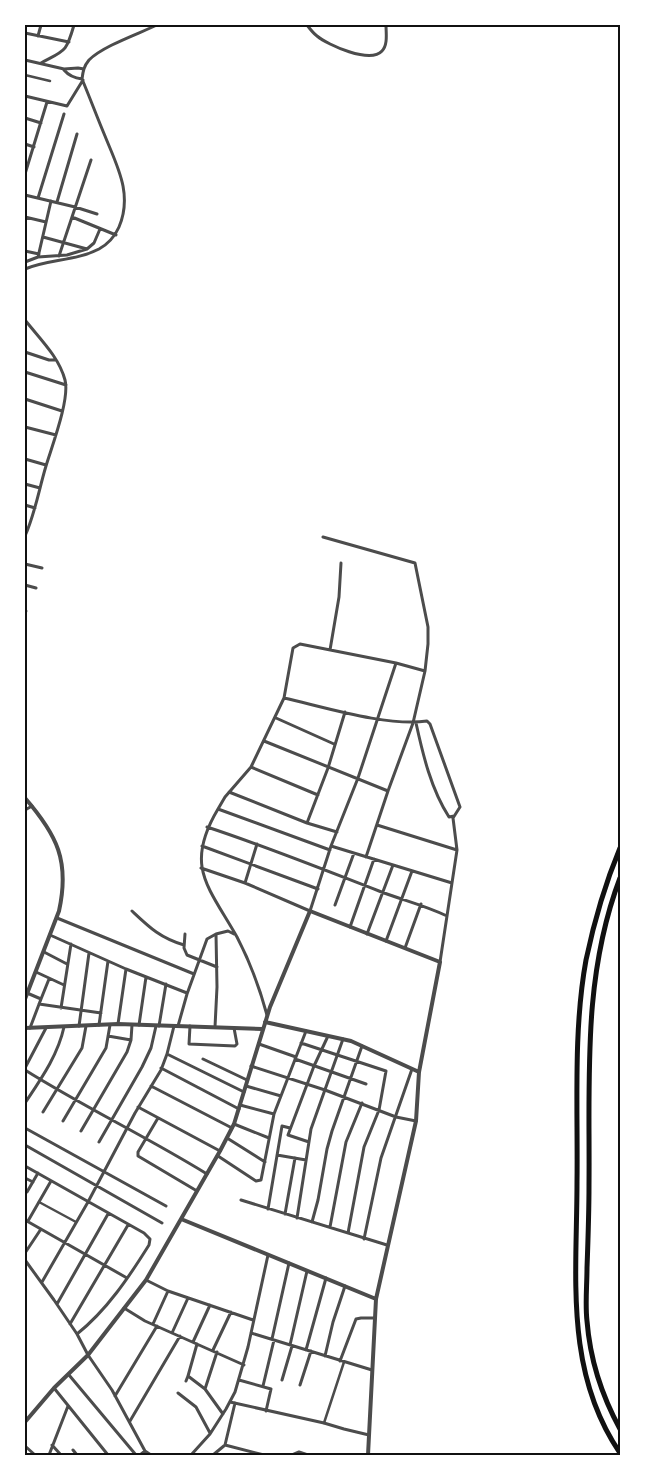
<svg xmlns="http://www.w3.org/2000/svg" width="645" height="1480" font-family="Ubuntu,sans-serif">
<style>
.lines{fill:none;stroke-linecap:round;stroke-linejoin:round}
.pedestrian{stroke:#4c4c4c;stroke-width:2.5}
.minor{stroke:#4c4c4c;stroke-width:3}
.tertiary{stroke:#4c4c4c;stroke-width:4}
.trunk{stroke:#111;stroke-width:5}
.neatline{fill:none;stroke:#111;stroke-width:2}
</style>
<rect width="100%" height="100%" fill="#fff"/>
<g class="lines">
<!-- pedestrian -->
<path class="pedestrian" d="M25,75L50,81
M39,1202L76,1222
M324,1423L344,1362"/>
<!-- minor -->
<path class="minor" d="M307,25C310,29 313,33 317,36C328,45 370,64 382,51C388,45 386,33 386,25
M25,33L69,42
M38,36L41,25
M25,60L64,69L78,68L84,69
M41,63C65,50 66,53 74,25
M64,70C69,76 74,78 82,79
M25,96L67,106L83,80
M25,118L41,123
M25,144L34,147
M25,174L47,102
M25,195L75,207L97,214
M38,198L64,114
M57,202L77,134
M25,217L46,222
M72,217L116,235
M25,223L26,217
M43,237L87,249
M25,251L39,254
M59,256L91,160
M38,257L51,201
M25,262L38,257L67,255L87,249L94,243L100,229
M25,269C49,259 76,261 99,249C108,244 115,236 119,227C133,194 117,166 105,136C97,117 90,98 82,79C83,71 84,66 89,60C103,46 138,34 157,25
M25,320C40,339 59,357 65,380C70,399 52,446 46,466C39,489 35,514 25,536
M25,352L49,360H55
M25,372L66,385
M25,399L62,411
M25,427L56,435
M25,459L46,465
M25,484L40,488
M25,505L35,508
M323,537L415,563L428,627V644L425,671L413,723L388,791L366,857
M25,564L42,568
M25,585L36,588
M25,611H26
M330,650L339,597L341,563
M284,698C324,707 388,727 427,721L430,724L460,807L453,818L457,850L440,962
M276,718L334,744
M416,723C423,755 431,789 449,817L454,816
M264,741L388,791
M229,792L307,823
M318,795L251,767L284,698L293,648L300,644L396,663
M218,809L225,797L251,767
M25,810L32,806
M377,825L457,850
M207,827C265,846 322,869 379,891C402,900 424,905 447,916
M337,832L307,823L328,768L345,712
M202,846L318,889
M331,846L452,883
M201,868L245,883L310,911L331,846L358,778L396,663L425,671
M245,883L257,844
M335,905L354,853
M132,911C149,927 160,938 184,945
M57,918L194,974
M350,927L374,859
M185,934L184,948L187,955L217,967
M367,934L393,865
M50,935L126,969L187,993
M386,941L412,871
M405,948L421,904
M44,952L67,964
M36,972L64,985
M27,993L41,999L30,1028
M41,999L49,979
M39,1004L101,1013
M61,1008L71,944
M267,1015C260,989 250,962 237,937C208,886 184,866 218,809L330,850
M118,1024L126,969
M99,1025L108,961
M139,1025L146,977
M79,1026L89,953
M159,1026L166,984
M178,1026L187,994L207,939L216,934L228,931L234,934
M190,1026L189,1044L235,1046L237,1044L234,1028
M215,1027L217,987L216,934
M108,1036L131,1040
M301,1043L386,1071L379,1110L364,1147L348,1233
M259,1044L296,1057
M167,1054L244,1092
M203,1059L247,1080
M295,1059L366,1084
M251,1066L325,1090L396,1117L416,1121
M25,1068L46,1028
M161,1068L239,1109
M25,1070C84,1107 147,1137 207,1174
M151,1086L232,1128
M246,1086L281,1096
M25,1103C41,1079 58,1055 64,1027
M240,1105L274,1114
M138,1107L220,1151
M43,1112L82,1048L86,1026
M158,1118L138,1152V1156L197,1191
M63,1121L106,1048L110,1025
M234,1124L269,1138
M25,1128L166,1206
M81,1131L127,1052L131,1040L132,1025
M227,1138L265,1162
M99,1142L142,1067L151,1048L156,1026
M309,1142L288,1135L314,1066L328,1036
M25,1145L162,1223
M277,1155L306,1160
M218,1156L256,1181L261,1180L274,1114L306,1031
M25,1166L144,1233L150,1239L149,1245C129,1277 107,1310 77,1334
M25,1178L33,1182
M27,1192L38,1173
M241,1200L387,1245
M268,1209L282,1126L290,1128
M285,1214L295,1158
M297,1218L311,1129L343,1039
M25,1220L127,1278
M28,1221L51,1181
M312,1222L318,1200L327,1149L332,1131L362,1046
M330,1227L346,1142L362,1103
M364,1239L381,1158L412,1069
M25,1253L41,1229
M25,1260L54,1300L77,1334L88,1355L112,1390L145,1451L151,1455
M146,1280L168,1291L253,1320
M42,1282L88,1202L135,1113L161,1070L167,1054L174,1026
M57,1304L108,1214
M124,1308L145,1321L244,1365
M70,1324L128,1225
M153,1324L168,1291
M172,1333L188,1298
M251,1333L372,1370
M272,1339L289,1263
M193,1342L210,1305
M290,1345L307,1271
M213,1350L231,1312
M306,1350L326,1278
M325,1356L333,1322L345,1286
M340,1361L356,1319L361,1318H374
M69,1375L136,1455
M188,1376L205,1389L223,1414
M239,1380L271,1389L266,1411
M282,1380L292,1346
M186,1381L188,1376L197,1344
M300,1385L311,1351
M263,1386L274,1340
M54,1388L108,1455
M205,1389L217,1352
M178,1393L196,1407L210,1433
M115,1396L157,1326
M230,1402L324,1423L344,1429L369,1435
M130,1421L180,1336
M52,1445L61,1455
M225,1445L264,1455
M25,1446L35,1455
M73,1450L77,1455
M49,1455L68,1406
M140,1455L145,1451
M191,1455L210,1434L226,1409L235,1392L248,1347L268,1255
M213,1455L225,1445L235,1403
M292,1455L299,1452L308,1455"/>
<!-- tertiary -->
<path class="tertiary" d="M25,798C57,835 70,861 59,911L25,999
M265,1022L351,1041L419,1072
M25,1028L118,1024L262,1029
M181,1219L376,1299
M25,1422L54,1388L88,1355L146,1280L220,1151L234,1124L270,1007L310,911L440,962L419,1072L416,1121L376,1299L368,1455"/>
<!-- trunk -->
<path class="trunk" d="M620,848C605,884 594,922 586,960C573,1031 578,1110 577,1182C577,1276 564,1371 620,1453
M620,878C582,978 590,1081 589,1185C589,1213 588,1241 587,1268C587,1286 585,1304 587,1321C590,1359 602,1396 620,1429"/>
</g>
<!-- border -->
<rect width="645" height="1480" fill="none" stroke="#ffffff" stroke-width="52"/>
<rect x="26" y="26" width="593" height="1428" class="neatline"/>
</svg>
